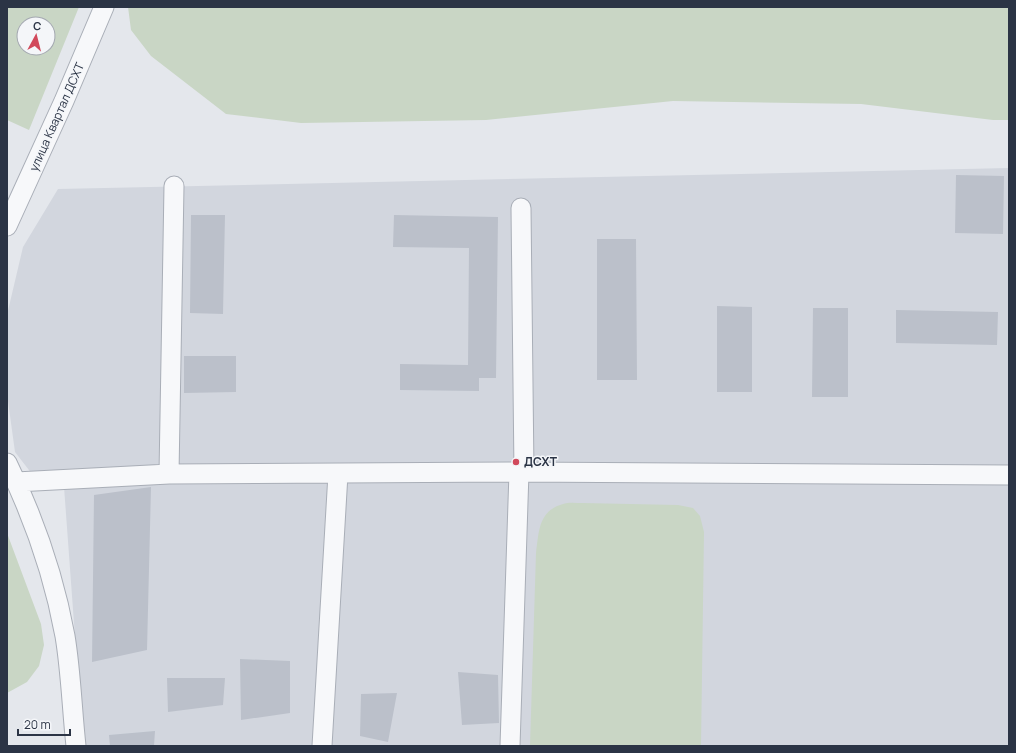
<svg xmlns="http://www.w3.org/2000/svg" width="1016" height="753" font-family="Manrope,sans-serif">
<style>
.built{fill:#d2d6de}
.green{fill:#c9d6c5;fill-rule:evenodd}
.building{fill:#bbc0ca}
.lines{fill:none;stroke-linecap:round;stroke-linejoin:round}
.minor-casing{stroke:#a9aeb7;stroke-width:21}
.minor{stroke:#f7f8fa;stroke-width:19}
.poi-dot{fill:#d1495b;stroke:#f4f6f9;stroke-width:1.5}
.labels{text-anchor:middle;stroke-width:3;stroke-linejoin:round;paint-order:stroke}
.street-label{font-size:12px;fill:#2b3445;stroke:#f4f6f9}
.poi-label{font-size:12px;font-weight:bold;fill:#2b3445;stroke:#f4f6f9;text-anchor:start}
</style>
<rect width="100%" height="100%" fill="#e4e7ec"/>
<!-- built -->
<path class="built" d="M1009,168V746H83L63,473L32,474L15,452L7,394V315L23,247L58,189Z"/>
<!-- green -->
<path class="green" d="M7,7H79L29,130L7,120ZM24,24H48V48H24Z
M128,7H1009V120H993L861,104L673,101L486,120L301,123L226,114L151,56L131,30Z
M582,503L678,505L693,508L700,516L704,532L701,746H530L536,553C539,532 538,511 563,504C568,502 576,503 582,503Z
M7,533L41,624L44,645L39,666L27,682L7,693Z"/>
<!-- building -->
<path class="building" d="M956,175L1004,176L1003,234L955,233Z
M191,215H225L223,314L190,313Z
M394,215L498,217L496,378H479V391L400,390V364L468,365L469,248L393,247Z
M597,239H636L637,380H597Z
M717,306L752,307V392H717Z
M813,308H848V397H812Z
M896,310L998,312L997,345L896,343Z
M184,356H236V392L184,393Z
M151,487L147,650L92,662L94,495Z
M240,659L290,661V713L241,720Z
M458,672L498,675L499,723L462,725Z
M167,678H225L223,705L168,712Z
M397,693L388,742L360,736L361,694Z
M155,731L154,746H110L109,735Z"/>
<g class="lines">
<defs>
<path id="minor" d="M521,208L524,472
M7,226L64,101L104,7
M7,463C34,518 54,576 65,636C71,672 72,710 76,746
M169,474L174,186
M16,482L169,474L519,472L1009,475
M322,746L338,474
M510,746L519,472"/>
</defs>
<!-- minor casing -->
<use href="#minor" class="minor-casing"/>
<!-- minor -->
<use href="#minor" class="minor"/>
</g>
<!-- markers -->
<circle class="poi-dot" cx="516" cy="462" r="4"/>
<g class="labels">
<!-- street labels -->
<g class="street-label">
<text transform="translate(57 117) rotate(-66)" y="4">улица Квартал ДСХТ</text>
</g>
<!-- poi labels -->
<g class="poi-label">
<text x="524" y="466">ДСХТ</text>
</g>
</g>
<!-- border -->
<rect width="1016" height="753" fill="none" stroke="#2b3445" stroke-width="16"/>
<!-- north arrow -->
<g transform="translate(36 36) rotate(7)"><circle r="19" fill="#f4f6f9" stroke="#a4a8b1"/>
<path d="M0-3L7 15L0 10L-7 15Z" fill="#d1495b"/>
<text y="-6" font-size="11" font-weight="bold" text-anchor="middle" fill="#2b3445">С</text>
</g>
<!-- scale -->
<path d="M18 729v6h52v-6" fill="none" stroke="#2b3445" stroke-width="2"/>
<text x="24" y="729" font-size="12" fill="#2b3445" stroke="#f4f6f9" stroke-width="3" paint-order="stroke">20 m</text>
</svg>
